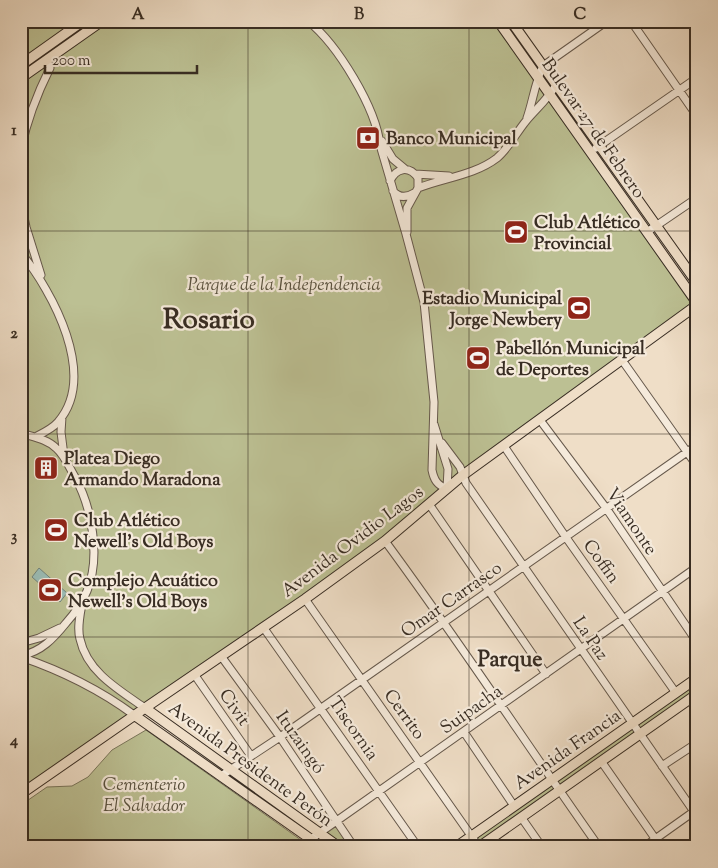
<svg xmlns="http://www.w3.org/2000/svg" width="718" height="868" font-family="'Sorts Mill Goudy',serif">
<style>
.green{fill:#bcc093;stroke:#7a765b}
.water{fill:#9abcb5;stroke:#73837b}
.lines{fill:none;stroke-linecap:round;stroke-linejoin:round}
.minor-casing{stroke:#66594c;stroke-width:9}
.major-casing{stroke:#382d23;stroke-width:11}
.minor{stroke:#f5eadb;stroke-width:7}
.major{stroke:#efdec7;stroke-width:9}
.grid{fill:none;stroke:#382d23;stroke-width:1;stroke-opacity:0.55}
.labels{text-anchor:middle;stroke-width:4.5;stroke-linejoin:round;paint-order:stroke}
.street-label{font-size:18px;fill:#382d23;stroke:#f5eadb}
.poi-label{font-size:18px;font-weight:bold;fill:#382d23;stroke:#f5eadb;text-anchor:start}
.park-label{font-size:18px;font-style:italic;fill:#59523f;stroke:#f5eadb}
.district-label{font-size:22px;font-weight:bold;fill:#382d23;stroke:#f5eadb}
.town-label{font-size:28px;font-weight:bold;fill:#382d23;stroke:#f5eadb}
.neatline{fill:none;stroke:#382d23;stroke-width:2}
.grid-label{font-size:16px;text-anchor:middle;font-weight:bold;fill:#382d23}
</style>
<rect width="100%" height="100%" fill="#efdec7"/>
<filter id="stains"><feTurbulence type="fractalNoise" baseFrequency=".004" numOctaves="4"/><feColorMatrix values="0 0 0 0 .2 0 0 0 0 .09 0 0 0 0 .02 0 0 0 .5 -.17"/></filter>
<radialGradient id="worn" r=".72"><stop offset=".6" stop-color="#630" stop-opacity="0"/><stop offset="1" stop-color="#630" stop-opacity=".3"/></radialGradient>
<!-- green -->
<path class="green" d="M21,21H498L697,303L540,420L385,541L21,794Z
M697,678V694L479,847H456Z
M146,730L301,840L291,847H21V805L47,787L72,786L88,777L112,750Z
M336,825L352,847H343L325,832Z"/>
<!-- water -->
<path class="water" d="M39,568L67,593L60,602L32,577Z"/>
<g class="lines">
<defs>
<path id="minor" d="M308,21C338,45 376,108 380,145L406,234L424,302L434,402L432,470C434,480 437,485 447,489L448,469L434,424
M631,21L697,116
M527,118C533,101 535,82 543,66L607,21
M382,141L393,159L405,169
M596,148L697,78
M21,149C27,120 37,94 50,68L47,59
M415,174L449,176
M390,181C396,168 409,165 418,178V188L407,208V232
M418,188C444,178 475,175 497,158C509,148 516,133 526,121C536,109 548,99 556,85
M393,191C399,198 406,198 414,193
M21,203L26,227L41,275
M647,232L697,198
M21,253C53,292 98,376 58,422C52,429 43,433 35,437
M622,360L697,466
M62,417L61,432L64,456
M540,420L606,508L697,642
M21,433C33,437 47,439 56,448C65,456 69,467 75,477C92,508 101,557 87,591C82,603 75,613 66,623C53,639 42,651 21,656
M442,443L460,467L466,483L697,816
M504,446L565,536L676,693
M429,504L546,674
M385,541C459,641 527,745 599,847
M305,599L479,847
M82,604C80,615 77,628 80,639C87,672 119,690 145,708
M263,627L418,847
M21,643L39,638L60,628
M221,656L280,737L354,847
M21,657C62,671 100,690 134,715
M194,674L251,756
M464,732L514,806
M601,761L661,847
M662,766L697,743
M221,776L280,737L697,445
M521,817L542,847
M311,839L697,567
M583,847L594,840
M644,847L696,810"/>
<path id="major" d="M498,21L697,303
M511,21L697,283
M21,65L83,21
M21,78L102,21
M145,708L339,847
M134,715L322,847
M21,794L145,708L305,599L385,541L463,475L697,305
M456,847L697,678
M479,847L697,694"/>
</defs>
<!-- minor casing -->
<use href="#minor" class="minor-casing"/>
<!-- major casing -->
<use href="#major" class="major-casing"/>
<!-- minor -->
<use href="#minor" class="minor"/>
<!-- major -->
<use href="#major" class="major"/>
</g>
<!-- grid -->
<path class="grid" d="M248,21V847M469,21V847M21,231H697M21,434H697M21,637H697"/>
<!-- icons -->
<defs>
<symbol id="bank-square" viewBox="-11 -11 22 22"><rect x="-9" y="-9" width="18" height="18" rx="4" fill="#8f2418" stroke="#f5eadb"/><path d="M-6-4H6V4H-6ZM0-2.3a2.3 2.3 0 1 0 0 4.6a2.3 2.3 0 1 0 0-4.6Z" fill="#fff"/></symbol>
<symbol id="stadium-square" viewBox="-11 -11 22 22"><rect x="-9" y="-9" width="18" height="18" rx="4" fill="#8f2418" stroke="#f5eadb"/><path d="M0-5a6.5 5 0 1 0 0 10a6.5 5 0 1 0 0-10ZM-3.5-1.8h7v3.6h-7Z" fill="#fff"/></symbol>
<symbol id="building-square" viewBox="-11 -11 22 22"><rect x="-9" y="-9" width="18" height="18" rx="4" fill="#8f2418" stroke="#f5eadb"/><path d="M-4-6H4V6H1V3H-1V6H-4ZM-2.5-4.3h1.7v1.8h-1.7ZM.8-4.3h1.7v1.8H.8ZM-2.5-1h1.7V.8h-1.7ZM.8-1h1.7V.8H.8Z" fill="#fff"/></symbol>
</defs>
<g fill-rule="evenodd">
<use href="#bank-square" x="354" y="124" width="28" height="28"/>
<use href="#stadium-square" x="502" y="218" width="28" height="28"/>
<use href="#stadium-square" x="565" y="294" width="28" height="28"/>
<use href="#stadium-square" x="464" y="344" width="28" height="28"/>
<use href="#building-square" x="32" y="454" width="28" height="28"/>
<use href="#stadium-square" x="42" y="516" width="28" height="28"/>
<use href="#stadium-square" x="36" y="576" width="28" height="28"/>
</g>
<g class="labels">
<!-- street labels -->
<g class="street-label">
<text transform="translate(594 128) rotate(55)" y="6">Bulevar 27 de Febrero</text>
<text transform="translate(632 521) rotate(56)" y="6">Viamonte</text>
<text transform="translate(352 541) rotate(-37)" y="6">Avenida Ovidio Lagos</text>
<text transform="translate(602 561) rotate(54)" y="6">Coffin</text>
<text transform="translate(451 599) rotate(-35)" y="6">Omar Carrasco</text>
<text transform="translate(591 638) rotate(56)" y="6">La Paz</text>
<text transform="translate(235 707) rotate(55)" y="6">Civit</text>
<text transform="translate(471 709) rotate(-35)" y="6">Suipacha</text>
<text transform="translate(405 714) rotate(54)" y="6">Cerrito</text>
<text transform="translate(354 728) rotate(55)" y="6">Tiscornia</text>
<text transform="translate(301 742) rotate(55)" y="6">Ituzaingó</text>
<text transform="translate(567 749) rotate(-35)" y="6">Avenida Francia</text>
<text transform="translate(251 764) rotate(36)" y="6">Avenida Presidente Perón</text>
</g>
<!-- poi labels -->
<g class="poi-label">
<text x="386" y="144">Banco Municipal</text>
<text x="534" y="228">Club Atlético<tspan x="534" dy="21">Provincial</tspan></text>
<text x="562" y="304" text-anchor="end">Estadio Municipal<tspan x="562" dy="21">Jorge Newbery</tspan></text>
<text x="496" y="354">Pabellón Municipal<tspan x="496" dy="21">de Deportes</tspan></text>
<text x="64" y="464">Platea Diego<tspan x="64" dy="21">Armando Maradona</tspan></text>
<text x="74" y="526">Club Atlético<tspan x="74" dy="21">Newell's Old Boys</tspan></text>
<text x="68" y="586">Complejo Acuático<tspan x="68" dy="21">Newell's Old Boys</tspan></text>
</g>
<!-- park labels -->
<g class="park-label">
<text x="284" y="290">Parque de la Independencia</text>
<text x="144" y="790">Cementerio<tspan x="144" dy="21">El Salvador</tspan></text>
</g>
<!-- district labels -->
<g class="district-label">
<text x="510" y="666">Parque</text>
</g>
<!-- town labels -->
<g class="town-label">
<text x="209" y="328">Rosario</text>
</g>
</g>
<!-- margin -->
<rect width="718" height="868" fill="none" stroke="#efdec7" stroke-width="55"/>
<!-- scale -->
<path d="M45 65v8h152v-8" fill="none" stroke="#382d23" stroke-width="2.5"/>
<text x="52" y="65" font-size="15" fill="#382d23" stroke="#f5eadb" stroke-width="4" paint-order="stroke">200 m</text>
<rect x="28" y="28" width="662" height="812" class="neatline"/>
<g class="grid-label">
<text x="138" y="19">A</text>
<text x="359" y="19">B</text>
<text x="580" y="19">C</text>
<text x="14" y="135">1</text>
<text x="14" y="338">2</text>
<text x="14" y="541">3</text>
<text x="14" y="745">4</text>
</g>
<rect width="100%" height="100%" filter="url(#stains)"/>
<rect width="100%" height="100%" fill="url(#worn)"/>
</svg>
